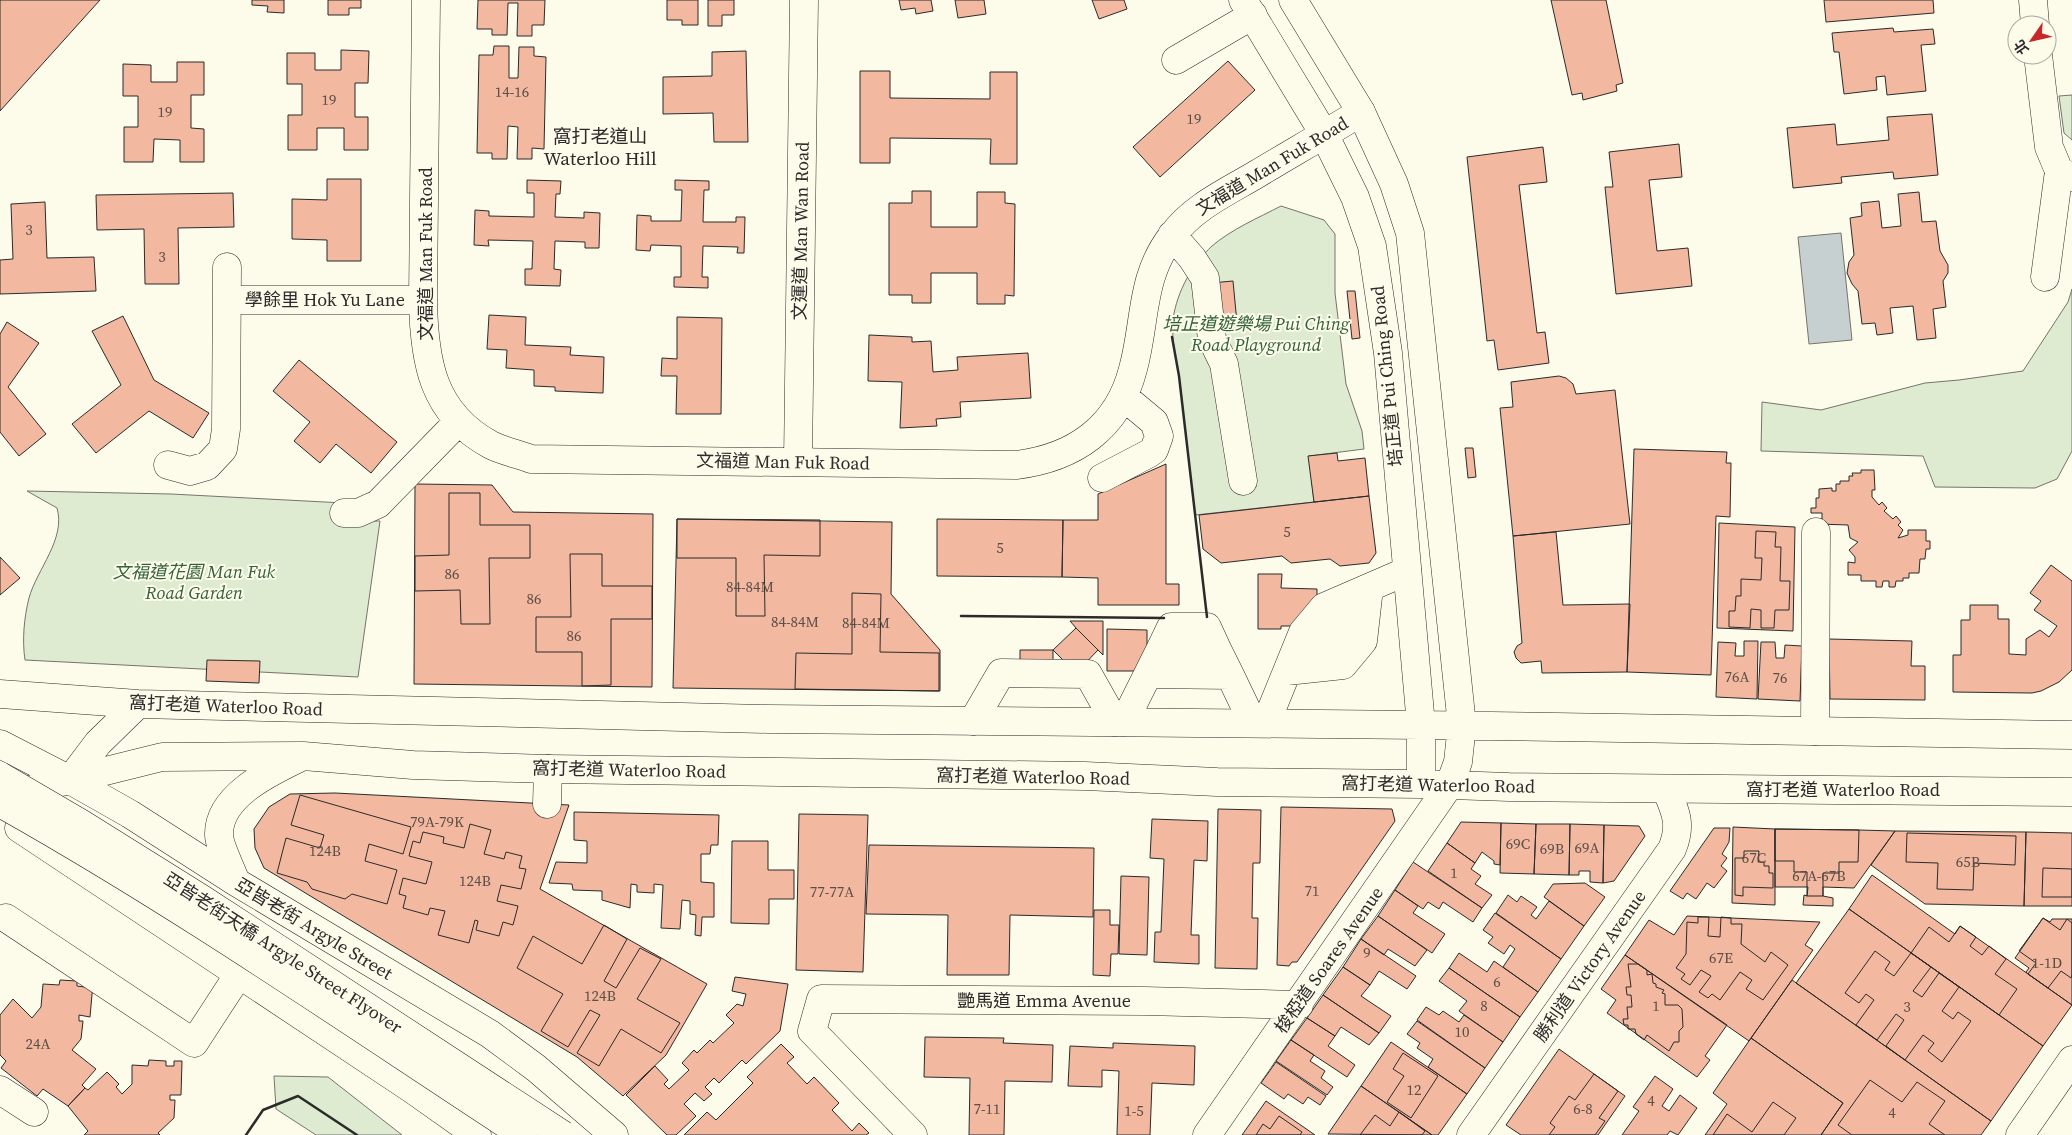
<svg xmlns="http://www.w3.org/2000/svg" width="2072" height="1135" font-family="'Source Serif 4','Noto Sans TC',serif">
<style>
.green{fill:#deebd1;stroke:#74746e}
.water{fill:#c7d0d0;stroke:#74746e}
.building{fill:#f2b8a0;stroke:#2b2b2b}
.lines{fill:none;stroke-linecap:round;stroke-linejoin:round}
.minor-casing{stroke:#2b2b2b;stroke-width:29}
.major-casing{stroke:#2b2b2b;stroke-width:29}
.minor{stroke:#fdfbea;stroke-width:28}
.major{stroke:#fdfbea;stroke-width:28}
.major-bridge-casing{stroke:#2b2b2b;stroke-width:29;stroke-linecap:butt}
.major-bridge{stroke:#fdfbea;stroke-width:28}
.wall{stroke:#2b2b2b;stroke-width:2.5}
.labels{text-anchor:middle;stroke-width:4;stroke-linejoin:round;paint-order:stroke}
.number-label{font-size:15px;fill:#5d4e48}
.street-label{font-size:18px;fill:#2b2b2b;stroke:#fdfbea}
.park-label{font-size:18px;font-style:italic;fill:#34623c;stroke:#fdfbea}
.neighbourhood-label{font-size:19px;fill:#2b2b2b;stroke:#fdfbea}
</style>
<rect width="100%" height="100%" fill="#fdfbea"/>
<!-- green -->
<path class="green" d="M2072,95V140L2064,133L2059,96Z
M1281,206L1324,220L1335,234V293L1346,384L1362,431L1364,449L1309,456L1314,502L1195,515C1190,471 1185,427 1180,383C1177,361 1171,341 1173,319C1177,292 1192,264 1212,246C1232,229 1258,218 1281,206Z
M2072,289V451L2057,479L2035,488L1935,487L1923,456L1761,451L1762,402L1821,410L1925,383L1959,380L2023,371L2068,302Z
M27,491L171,494L344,503L345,521H380L358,677L25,660C22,640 24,618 29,598C37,569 66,539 57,508Z
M274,1076L328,1077L402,1135H316L276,1109Z"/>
<!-- water -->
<path class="water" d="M1841,233L1852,340L1809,344L1798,237Z"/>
<!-- building -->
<path class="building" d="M0,0H100L0,111Z
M252,0H284V13L267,12L268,6L252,5Z
M328,0H361V8H349V15H328Z
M478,0H545L544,25H532V36H517L518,3H508L507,35H492V29H477Z
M667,0H698V25H682V20H667Z
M708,0H734V15H722V26H708Z
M899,0H931L933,11L916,14L915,8L901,10Z
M955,0H984L986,14L958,18Z
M1092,0H1124L1127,9L1099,19Z
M1551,0H1606L1623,83L1616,85L1617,91L1583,100L1582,93L1572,95Z
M1824,0H1933L1934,13L1826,22Z
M1893,28L1894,32L1933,29L1935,44L1921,45L1926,91L1887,95L1885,76L1876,77L1877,90L1844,94L1839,52H1834L1832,33Z
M494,46H509V78H518L519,47H534V56L546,57L544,149L532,148V159H517L518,127L508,126L507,159H492V153H477L479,55H493Z
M341,50L369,51L368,83H355V117H368V150H344V128H317V150H288V115H302V84H287V53H315V70H341Z
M746,51L748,142H714L713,113L663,114V77L712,76V52Z
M1228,61L1255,90L1160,177L1133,147Z
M177,62H204V95H191V128L204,129V162H180V140L154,139L153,162H124V127H138V96H123V64L151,65V82H177Z
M860,71H890V98L990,99V72H1017V164H990L991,139L890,138V163H860Z
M1932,114L1938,175L1894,179L1893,172L1841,177L1842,183L1793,188L1787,128L1835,124L1837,145L1889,140L1887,117Z
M1679,144L1682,177L1649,180L1657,251L1688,248L1692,286L1616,294L1605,187H1613L1609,152Z
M1543,147L1547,182L1519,185L1537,333L1545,332L1549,363L1498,370L1494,340L1487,341L1467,157Z
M327,179H361V261H327V240L292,239V199L327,200Z
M527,180L561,181L560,194H556L555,217L584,218V212L600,213L599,248H585V242L555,241L554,269L561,270L560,286L525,285V269H532L533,241L488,240L489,246L474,245L475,210L489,211V216L534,217V193H527Z
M675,180L709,181V190H704L703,222H736V217H745L744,253H737L738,247L703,246L702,277H708V288L674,287V277H681V246L651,245L650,251L636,250L637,215L651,216V221H681L682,190H675Z
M912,191H931V227H977V192H1005V203L1015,204L1014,296L1005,295V304H977V273H931V303H912V295H889V203H912Z
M1919,192L1922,222L1936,221L1940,251L1948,265V273L1943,281L1946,307L1933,309L1936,338L1917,340L1913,306L1890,308L1893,333L1877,335L1875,323L1862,324L1858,291L1852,284L1847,273L1849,262L1854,255L1850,218L1862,216L1861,203L1879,201L1882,228L1901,226L1898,194Z
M233,193L234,227L178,228L179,284H145L144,229L97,230L96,195Z
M45,202L47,258L94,257L96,291L0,294V260L13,259L11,204Z
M1233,281L1237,323L1215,325L1211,283Z
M1347,291H1355L1360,338L1352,339Z
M489,315L526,317L525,345L571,347L570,355L604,357L603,393L555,391V387L534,386V370L506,368L507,350L487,349Z
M123,316L154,380L209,413L193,438L149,411L96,453L72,424L121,385L92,331Z
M677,317L722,318L721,414H676L677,376H661L662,358L677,359Z
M7,322L39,343L8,387L46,434L19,456L0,432V334Z
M869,335L912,337V342L931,341L933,372L958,370L957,357L1028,353L1031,398L960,402L961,417L936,419L937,426L900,428L902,382L868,381Z
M299,360L397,442L371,473L336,444L320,463L294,441L310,422L273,391Z
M1559,376L1566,378L1573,384L1576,394L1615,390L1630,524L1513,536L1500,408L1513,407L1511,382Z
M1465,448H1473L1476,477L1468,478Z
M1634,449L1727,452L1726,463H1731L1730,517L1716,516L1711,675L1627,672Z
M1337,453L1338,461L1365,458L1369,496L1314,502L1308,456Z
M1166,464V584H1179V605H1098V578L1062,577L1063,520H1098V494Z
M1861,470H1874L1875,490H1872V497L1879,505L1882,502L1887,508L1884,511L1893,519L1896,516L1901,522L1898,525L1903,530L1898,538L1908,535V530H1926V541H1930V549H1926L1925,559H1920L1919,573H1909V578H1903V581H1896L1895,587H1889V581H1883L1882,587H1876V581H1861V575H1848V562L1855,563V557L1849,550L1858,542L1850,538L1848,525L1818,524V519H1822V513H1811V508H1816V498H1819V489L1832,488V491H1836V484H1840V481H1849V476H1853L1852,473H1861Z
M415,484L492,485L513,512L653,514L652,687L414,684Z
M449,493H480V525H530V558H489L490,624H461L460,590L415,591V556L449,555Z
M1369,496L1376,553L1369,563L1340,566L1330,559L1291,563L1282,556L1221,563L1203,549L1199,515Z
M677,519L820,520V556L764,555L765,616H736V558H677Z
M677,519L892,522L891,594L940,650V691L673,688Z
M937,519L1063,520L1062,577L937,576Z
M1719,523L1795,527L1793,631L1717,628Z
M1756,531L1776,532L1775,547H1781L1780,581H1790L1789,610H1775L1774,628H1761V610L1751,609L1750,628L1729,627V611H1735L1736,596H1741V579L1761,580L1762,558H1755Z
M1556,532L1563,605L1630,604L1627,672L1542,673L1541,661L1521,663L1516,658L1514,652L1517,646L1522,643L1513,536Z
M570,554H602V586H652V619H611V685L582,686V652H536V617H571Z
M0,557L20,578L0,595Z
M2051,565L2072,581V670L2059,682L2041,691L2032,693L1953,692V655H1961V620H1970V605H1998V619H2009V654L2026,655V639L2040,630L2049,637L2057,626L2034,610L2041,601L2030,593Z
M1258,574H1282L1281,588L1317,589V601L1296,626H1281V629H1258Z
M852,593L881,594L880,652L939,653V691L795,689L796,653L852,654Z
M1070,621H1103V655L1076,628Z
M1076,628L1098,650L1076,673L1053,650Z
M1107,629L1147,630V652L1143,653V671H1107Z
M1829,639L1912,641L1911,666H1925V700L1830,699Z
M1744,641H1758L1757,699L1716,697L1718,642L1736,643L1735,656H1744Z
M1761,642H1775L1776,658H1784L1785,645L1802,646L1800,701L1758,699Z
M1020,650H1053V682L1020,681Z
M207,660L260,661L259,683L206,681Z
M335,793L569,805L540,889L707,984L666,1055L623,1096L577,1057L264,868L255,848L254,829L269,807L290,794Z
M300,795L411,827L403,854L369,844L365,861L397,870L387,904L352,894L345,899L312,889L307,882L277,873L286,838L320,848L324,835L291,825Z
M1281,807L1392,809L1395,821L1297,962H1292L1289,966L1277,965Z
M1218,809L1261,810L1260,863H1253L1252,918H1258L1257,969L1215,968Z
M574,812L719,815L718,845H711L710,854H701V882L714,883V917H702L701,936L695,935L696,915L690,914V901L682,900L680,929L661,928L663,885L654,884V893L637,892V885L631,884L630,908L602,900V891L573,890L572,884L549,883L556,862L587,863V841L574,840Z
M799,814L868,815L863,972L796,970Z
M1152,819L1208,821L1207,861L1194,860L1191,935H1199V964L1154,962L1155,932H1161L1164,859L1150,858Z
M1461,822L1501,823L1500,865L1494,864V861L1482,852L1475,863L1447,843Z
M1501,823L1536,824L1534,874L1500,873Z
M470,824L491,830L484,854L504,859L506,852L522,856L519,868L526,869L521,889L501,885L497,901L518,906L513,925L503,922L499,936L476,930L478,921L475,920L469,943L438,935L445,911L430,908L428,915L403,908L406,896L399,894L403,878L426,884L432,862L409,856L413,841L420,843L423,832L444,837L443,843L464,848Z
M1536,824H1570L1569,875L1534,874Z
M1570,824L1604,825L1603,883L1590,882V871H1579V875H1569Z
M1604,825L1639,826L1645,836L1614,881L1603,883Z
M1733,827L1775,829V905L1732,903Z
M1714,828H1730L1729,842L1722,854L1727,858L1721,866L1727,871L1714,888L1707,883L1696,899L1687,893L1683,899L1670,891Z
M1775,829L1859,830L1895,831L1854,888L1823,887V896L1833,898V906L1803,905L1804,895L1807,896L1808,887H1775Z
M1775,829L1859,830L1858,862H1839V873H1823V896H1807V872H1794V861H1775Z
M1895,831L2026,832L2024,906L1925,904L1871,865Z
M2026,832L2072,833V906H2024Z
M1907,833L2016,836L2015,865L1974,863L1973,890L1937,889L1938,863L1906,862Z
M732,841H768V870H794V899H769V924L731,923Z
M1447,843L1475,863L1471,869L1481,876L1475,884L1492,895L1482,908L1428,871Z
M869,845L1094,848L1093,917L1010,915L1009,975H947L948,915L866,914Z
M1744,851H1759L1758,862H1764V866H1769V873H1773V888L1743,887V896L1735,895V858H1744Z
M1413,862L1482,908L1473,922L1443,902L1439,909L1428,902L1423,909L1395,890Z
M2043,868L2072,869V897H2042Z
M1872,875L1955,934L1960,926L2072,1005L2043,1046L1849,909Z
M1121,876L1149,877L1147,955L1119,954Z
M1585,883L1605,897L1584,926L1544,897L1553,884Z
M1395,890L1418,906L1413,913L1445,934L1432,953L1378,916Z
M1508,895L1517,902L1521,896L1537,907L1531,915L1536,919L1549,901L1584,926L1561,959L1496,913Z
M1849,909L2043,1046L1991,1121L1796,983Z
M1094,910H1110V925H1119L1118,954H1111L1110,976L1093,975Z
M1495,913L1561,959L1538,992L1503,967L1515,949L1510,945L1504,954L1488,943L1493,937L1483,930Z
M1378,916L1427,950L1415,966L1388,949L1384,955L1361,939Z
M1687,916L1820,922L1805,945L1813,950L1749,1041L1625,955L1649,920L1674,935Z
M1698,917H1709L1708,936L1720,937L1721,917L1731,918V924H1742L1741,944L1765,962L1771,952L1788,965L1763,1000L1746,989L1752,980L1740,972L1720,1000L1712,994L1708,998L1699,992L1711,976L1701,970L1690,985L1681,979L1685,974L1676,968L1686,954L1687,922L1698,923Z
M2043,918L2050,922L2052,919H2072V1005L2028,974L2026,972L2029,968L2015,958Z
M2043,918L2060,930L2067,919L2072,923V975L2071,978L2061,971L2048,988L2028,974L2036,963L2019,951Z
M604,925L627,939L604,981L616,988L640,948L661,959L637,999L680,1023L661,1053L621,1029L599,1066L577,1053L600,1015L590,1010L568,1047L541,1031L563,994L517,968L533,936L582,964Z
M1960,926L1976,937L1970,946L1982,955L1989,946L2006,959L1995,974L2017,989L1999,1015L1911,953L1929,927L1949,942Z
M1361,939L1416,976L1407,989L1379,971L1370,985L1343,967Z
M1875,951L1890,962L1885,970L1894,976L1911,953L1931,967L1913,991L1922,997L1939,973L1959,987L1942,1011L1953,1019L1958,1012L1971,1021L1942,1062L1928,1051L1934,1043L1923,1035L1905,1060L1886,1046L1904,1020L1896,1014L1877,1040L1856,1025L1874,1000L1866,994L1859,1003L1845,993Z
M1459,953L1487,972L1494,961L1538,992L1520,1017L1449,968Z
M1625,955L1727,1025L1705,1056L1710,1060L1697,1077L1607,1013L1616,1000L1601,989Z
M1628,964H1638L1647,970V975L1652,974L1653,983L1656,984V987L1664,990L1662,993L1665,994V1005H1678L1682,1009L1683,1027L1679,1031V1042H1674L1669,1051L1647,1035L1644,1040L1636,1034L1635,1029H1628V1025H1624L1623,1019H1628L1627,1007H1632L1631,995H1627L1626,987H1631Z
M1343,967L1370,985L1361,996L1391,1016L1379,1033L1323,995Z
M1449,968L1520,1017L1503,1042L1459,1011L1467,1001L1439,981Z
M735,977L788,984L780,1031L746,1064L742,1060L719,1083L714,1078L705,1087L712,1094L704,1101L695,1093L684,1104L696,1116L676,1135H667L626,1095L655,1066L668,1080L664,1084L669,1089L689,1070L682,1063L694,1050L697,1053L710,1040L713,1043L734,1023L726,1015L737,1004L743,1006L746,994L732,991Z
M60,980L77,981V986L85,987V982L93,983L90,1017L79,1015V1021H83L81,1039L72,1050L96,1069L82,1085L85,1088L68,1106L43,1089L37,1096L1,1068L6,1061L0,1055V1015L13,999L32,1018L41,1007L43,984L59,985Z
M1792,980L1991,1121L1981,1135H1821L1843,1103L1751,1038Z
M1323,995L1379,1033L1369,1045L1341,1027L1335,1036L1307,1018Z
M1426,1007L1439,1015L1443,1011L1459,1022L1464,1015L1503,1042L1485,1068L1417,1020Z
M1307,1018L1335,1036L1328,1046L1355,1065L1347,1077L1291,1040Z
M1417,1021L1485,1068L1467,1094L1428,1067L1433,1059L1417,1048L1420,1043L1407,1034Z
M925,1037L1004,1038L1003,1043L1053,1045L1052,1082L1005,1081L1004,1135H969L970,1078L924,1077Z
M1751,1038L1843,1103L1821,1135H1705L1727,1104L1713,1093Z
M1291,1040L1314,1055L1310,1061L1325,1071L1321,1078L1333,1087L1327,1095L1276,1061Z
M1391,1042L1467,1094L1438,1135H1432L1361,1086Z
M1113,1043L1195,1046L1194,1085L1152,1083L1150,1135H1117L1119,1071L1102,1070V1087L1068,1086L1070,1046L1113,1048Z
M781,1044L794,1057L787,1063L807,1084L814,1077L839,1103L832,1110L852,1131L859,1123L869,1133L866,1135H684L707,1112L716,1120L753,1083L747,1077Z
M1559,1049L1625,1096L1598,1135H1521L1506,1125Z
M1403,1053L1438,1076L1411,1118L1387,1102L1404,1076L1393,1069Z
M149,1060L166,1061V1066H174V1061H182L181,1095H170V1100H175L174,1118L158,1133L160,1135H84L88,1131L68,1106L85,1088L88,1090L107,1072L119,1084L116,1087L122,1094L132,1084V1065L148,1066Z
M1276,1062L1326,1096L1320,1105L1308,1097L1303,1104L1288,1094L1284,1099L1261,1083Z
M1594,1074L1618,1091L1599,1118L1605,1121L1595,1135H1549L1555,1127L1550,1123L1569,1096L1575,1100Z
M1655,1076L1673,1089L1662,1106L1669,1111L1680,1095L1697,1108L1678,1135L1670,1131L1667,1135H1622L1639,1111L1633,1107Z
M1870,1080L1902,1102L1917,1082L1945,1101L1929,1124L1945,1135H1852L1838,1125Z
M1361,1086L1399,1112L1432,1135L1328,1134Z
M1266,1101L1315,1135H1242Z
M1773,1102L1796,1118L1784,1135H1713L1727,1114L1752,1132Z
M1399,1112L1425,1131L1422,1135H1360L1375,1115L1390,1126Z
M1279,1116L1302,1132L1300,1135H1256L1263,1124L1270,1129Z"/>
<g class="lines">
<defs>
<path id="minor" d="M426,0L423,300C424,361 432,413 491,445C503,451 518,454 531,459L1016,465C1074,458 1118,428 1133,369C1146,322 1140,277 1172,236C1193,207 1227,192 1257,174C1292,153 1327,133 1361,112
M2033,0L2035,25
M2038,55L2049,147L2059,171L2072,177
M1176,60L1253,15
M1172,235L1192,258L1205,278L1212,339L1224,364L1243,481
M2045,277L2059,171
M227,300H423
M798,461L804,0
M168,465L190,471L207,466L223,449L226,429L227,267
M1102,478L1148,454L1154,450L1159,436L1154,422L1124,397
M344,513H358L378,504L458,422
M1160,650L1171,627H1207L1218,651
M1292,668L1323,648L1368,590
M1287,671L1343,665L1363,641L1369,588
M1148,674L1160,650L1218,651L1230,675
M973,721L1001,673L1088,674L1115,722
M1124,722L1148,674L1230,675L1253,723
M1266,723L1303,632L1324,607L1407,571
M1815,731L1816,532
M547,804L548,769
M6,918L194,1043L239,974
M0,1090L34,1112
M913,1135L812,1031L821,999L1145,1001L1299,1005
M1207,1135L1450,784
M1471,1135L1672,849C1682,825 1676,812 1666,789
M2020,1135L2072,1060"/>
<path id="major" d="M1243,0L1324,134L1355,197L1372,246L1388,353L1421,725V784
M1293,0L1361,112L1394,184L1410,233L1462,725L1458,762L1450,784
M0,694L138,704L768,719L1421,725L2072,735
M0,744L70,780L130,814L236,882L490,1034L536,1068L614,1135
M70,780L98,743L138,704
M9,795L162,757L303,756L413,765L548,769L1085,776L1217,782L1421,784L1509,787L2072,792
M19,828L412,1089L477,1135
M236,882C232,871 219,845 219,835C218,796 270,772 299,758"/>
</defs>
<!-- minor casing -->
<use href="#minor" class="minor-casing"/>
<!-- major casing -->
<use href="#major" class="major-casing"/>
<!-- minor -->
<use href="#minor" class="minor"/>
<!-- major -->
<use href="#major" class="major"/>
<defs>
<path id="major-bridge" d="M0,776L82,824L202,899L563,1135
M0,803C180,904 350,1022 523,1135"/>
</defs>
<!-- major-bridge casing -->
<use href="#major-bridge" class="major-bridge-casing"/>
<!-- major-bridge -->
<use href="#major-bridge" class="major-bridge"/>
<!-- wall -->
<path class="wall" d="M1172,337L1179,376L1207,617
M961,616L1164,618
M246,1135L263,1110L298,1096L357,1135"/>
</g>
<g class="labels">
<!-- number labels -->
<g class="number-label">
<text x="512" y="97">14-16</text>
<text x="329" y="105">19</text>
<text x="165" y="117">19</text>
<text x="1194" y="124">19</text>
<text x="29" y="235">3</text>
<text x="162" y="262">3</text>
<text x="1287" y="537">5</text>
<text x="1000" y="553">5</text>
<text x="452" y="579">86</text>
<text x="750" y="592">84-84M</text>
<text x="534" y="604">86</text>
<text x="795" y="627">84-84M</text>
<text x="866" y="628">84-84M</text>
<text x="574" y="641">86</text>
<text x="1737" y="682">76A</text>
<text x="1780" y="683">76</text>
<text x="437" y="827">79A-79K</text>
<text x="1518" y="849">69C</text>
<text x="1587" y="853">69A</text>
<text x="1552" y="854">69B</text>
<text x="325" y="856">124B</text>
<text x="1754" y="863">67C</text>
<text x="1968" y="867">65B</text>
<text x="1454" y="878">1</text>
<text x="1819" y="881">67A-67B</text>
<text x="475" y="886">124B</text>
<text x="1312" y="896">71</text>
<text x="832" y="897">77-77A</text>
<text x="1367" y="958">9</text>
<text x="1721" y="963">67E</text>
<text x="2047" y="968">1-1D</text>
<text x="1497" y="987">6</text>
<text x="600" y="1001">124B</text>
<text x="1484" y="1011">8</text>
<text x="1656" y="1011">1</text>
<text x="1907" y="1012">3</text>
<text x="1462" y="1037">10</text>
<text x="38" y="1049">24A</text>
<text x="1414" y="1095">12</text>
<text x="1651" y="1106">4</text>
<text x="987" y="1114">7-11</text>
<text x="1583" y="1114">6-8</text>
<text x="1134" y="1116">1-5</text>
<text x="1892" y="1118">4</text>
</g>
<!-- street labels -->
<g class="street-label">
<text transform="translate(1272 166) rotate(-31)" y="6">文福道 Man Fuk Road</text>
<text transform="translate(801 231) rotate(-89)" y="6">文運道 Man Wan Road</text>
<text transform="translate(426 254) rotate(-90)" y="6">文福道 Man Fuk Road</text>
<text x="325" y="306">學餘里 Hok Yu Lane</text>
<text transform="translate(1387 376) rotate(-96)" y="6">培正道 Pui Ching Road</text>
<text transform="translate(783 462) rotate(1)" y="6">文福道 Man Fuk Road</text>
<text transform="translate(226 706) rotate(2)" y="6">窩打老道 Waterloo Road</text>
<text transform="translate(629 770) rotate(1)" y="6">窩打老道 Waterloo Road</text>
<text transform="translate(1033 777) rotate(1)" y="6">窩打老道 Waterloo Road</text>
<text transform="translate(1438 785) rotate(1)" y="6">窩打老道 Waterloo Road</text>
<text x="1843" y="796">窩打老道 Waterloo Road</text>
<text transform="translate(314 929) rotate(31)" y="6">亞皆老街 Argyle Street</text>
<text transform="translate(283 953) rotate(33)" y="6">亞皆老街天橋 Argyle Street Flyover</text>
<text transform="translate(1329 960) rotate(-55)" y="6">梭椏道 Soares Avenue</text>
<text transform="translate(1590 966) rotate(-55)" y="6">勝利道 Victory Avenue</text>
<text x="1044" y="1007">艷馬道 Emma Avenue</text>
</g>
<!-- park labels -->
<g class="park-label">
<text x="1256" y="330">培正道遊樂場 Pui Ching<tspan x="1256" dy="21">Road Playground</tspan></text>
<text x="194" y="578">文福道花園 Man Fuk<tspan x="194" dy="21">Road Garden</tspan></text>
</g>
<!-- neighbourhood labels -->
<g class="neighbourhood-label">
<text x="600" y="143">窩打老道山<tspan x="600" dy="22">Waterloo Hill</tspan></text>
</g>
</g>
<!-- north arrow -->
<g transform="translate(2032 40) rotate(236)"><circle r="24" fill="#fdfbea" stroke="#a9a89e"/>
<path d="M0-4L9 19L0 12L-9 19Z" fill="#c62828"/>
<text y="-8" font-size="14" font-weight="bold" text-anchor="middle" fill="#2b2b2b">北</text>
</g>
</svg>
